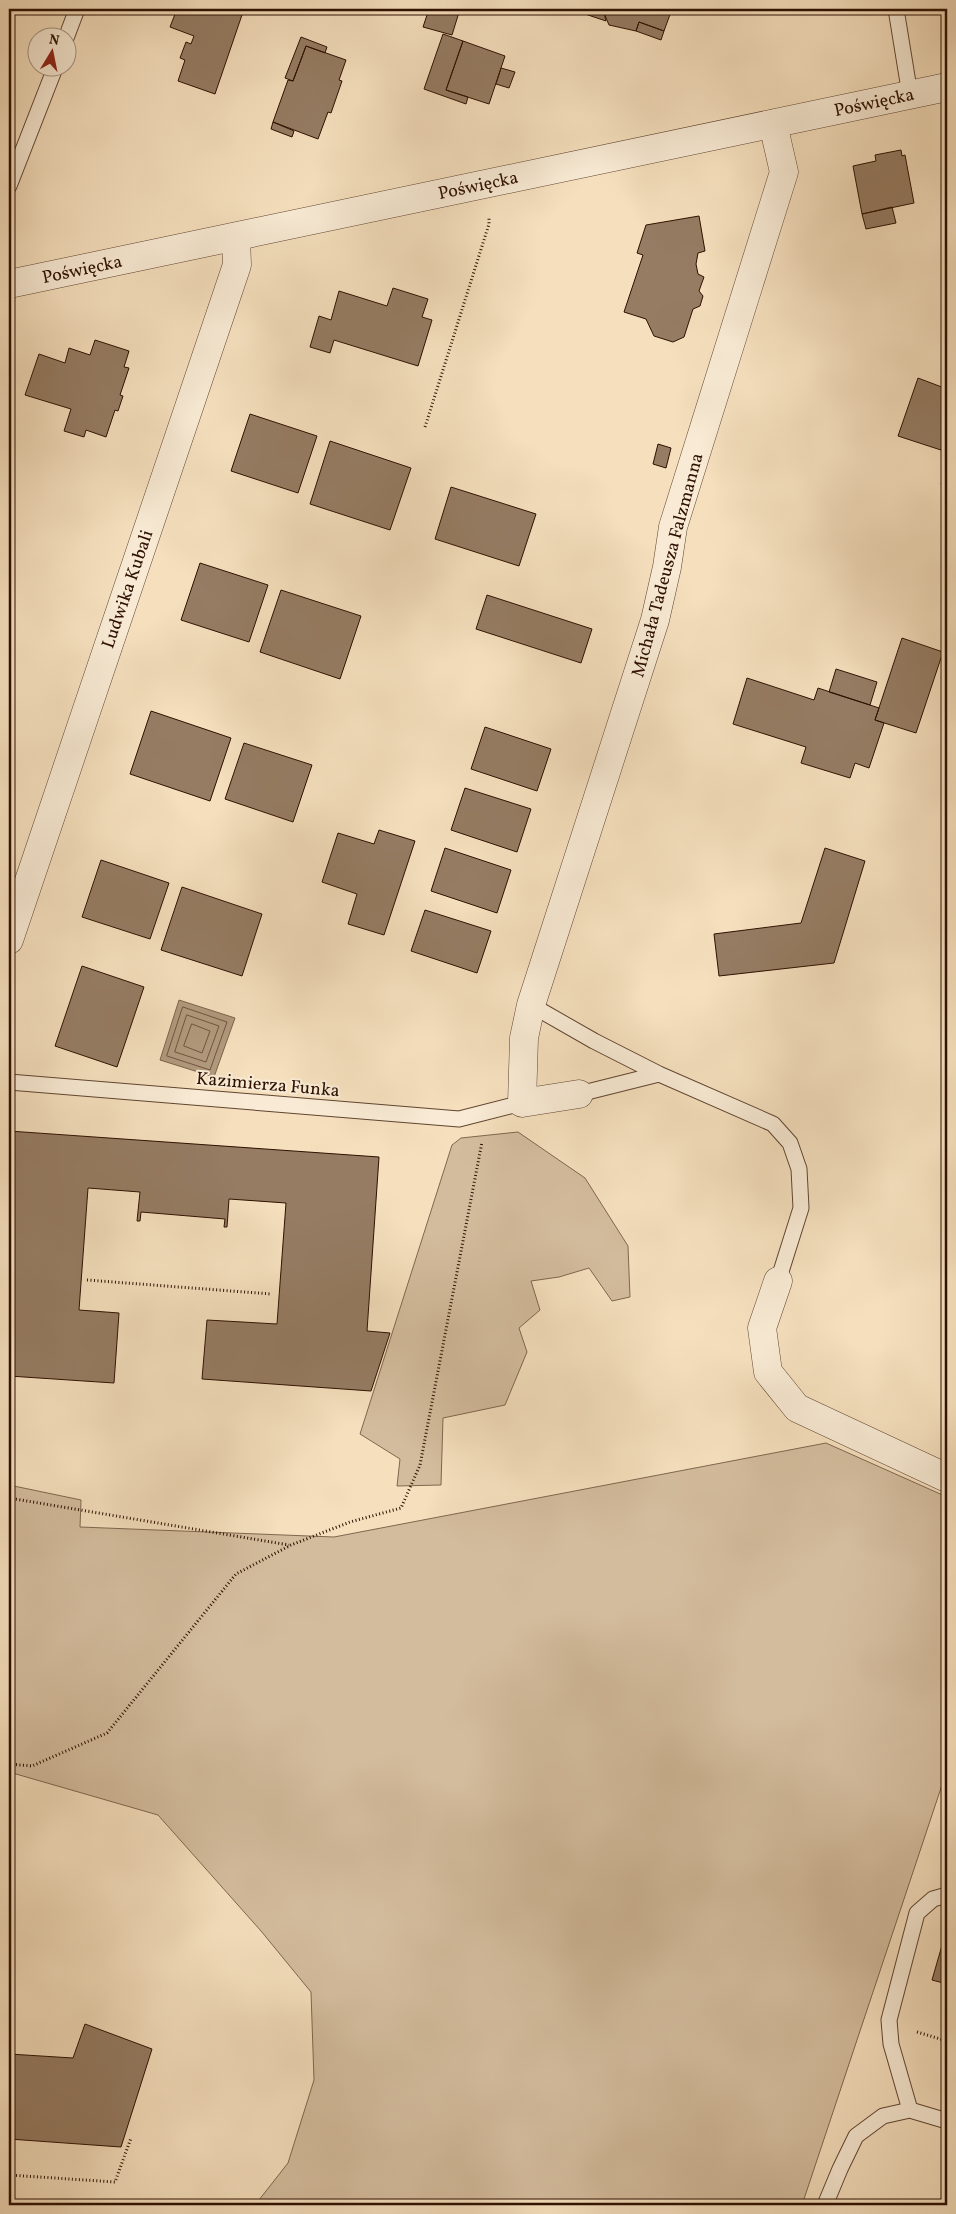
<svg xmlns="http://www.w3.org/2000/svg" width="956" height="2214" font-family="Vollkorn,serif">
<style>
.green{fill:#d3bc9d;stroke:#80664f}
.water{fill:#b1997d;stroke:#7d624b}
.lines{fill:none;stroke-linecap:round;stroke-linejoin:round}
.shore{stroke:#70543f;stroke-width:1}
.building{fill:#957c63;stroke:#2e1001}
.service-casing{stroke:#604430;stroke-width:17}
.minor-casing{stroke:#604430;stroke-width:29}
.tertiary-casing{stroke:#604430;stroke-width:29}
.path{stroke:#2e1001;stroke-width:3;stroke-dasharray:1 2.5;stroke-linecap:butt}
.service{stroke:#f8ead4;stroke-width:15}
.minor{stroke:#f8ead4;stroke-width:28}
.tertiary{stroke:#f8ead4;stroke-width:28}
.labels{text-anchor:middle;stroke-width:4;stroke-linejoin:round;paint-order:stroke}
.street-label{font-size:18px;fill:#2e1001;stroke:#f8ead4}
</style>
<rect width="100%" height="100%" fill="#f5dfbd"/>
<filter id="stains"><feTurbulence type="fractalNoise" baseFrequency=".004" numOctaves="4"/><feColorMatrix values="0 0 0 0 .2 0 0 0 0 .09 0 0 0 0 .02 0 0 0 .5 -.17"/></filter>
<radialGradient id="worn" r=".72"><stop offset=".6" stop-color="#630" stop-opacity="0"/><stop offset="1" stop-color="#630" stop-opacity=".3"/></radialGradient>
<!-- green -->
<path class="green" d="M518,1132L585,1178L628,1246L630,1297L612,1301L589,1268L559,1277L531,1281L540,1310L519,1328L527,1352L505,1405L443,1418L441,1485L397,1486L400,1459L360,1434L452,1145L461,1138Z
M826,1443L947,1497V1770L802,2205H255L288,2163L314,2080L311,1992L261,1931L158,1815L9,1772V1485L81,1500L80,1527L334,1537Z"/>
<!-- water -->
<path class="water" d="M179,1000L235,1018L214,1077L160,1060Z"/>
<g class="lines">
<!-- shore -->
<path class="shore" d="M183,1007L227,1022L210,1070L167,1056Z
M187,1015L219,1026L206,1062L175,1052Z
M192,1024L210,1031L202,1053L184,1046Z"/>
</g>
<!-- building -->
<path class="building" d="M177,9H244L215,94L178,81L185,60L180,58L186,42L191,44L194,36L170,27Z
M429,9H460L452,35L423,27Z
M586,9H599L604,13L606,21L585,14Z
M599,9H672L664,31L639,22L636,31L609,25L604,13Z
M639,22L664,31L661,40L636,31Z
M443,34L463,41L446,90L468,97L466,104L424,89Z
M301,37L327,47L325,53L306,46L293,81L285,78Z
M463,41L505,56L489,104L446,90Z
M306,46L346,60L339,80L342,81L331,113L328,112L318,139L273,122L288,80L293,81Z
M501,68L515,72L509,88L496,84Z
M273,122L294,131L292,137L271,129Z
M901,150L902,156L905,155L914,203L862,214L853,166L876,161L875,155Z
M892,207L896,223L866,229L862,214Z
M699,216L705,251L698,253L696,264L698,274L704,277L699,291L703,296L700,306L693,309L684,337L673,342L654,336L646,319L624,312L643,255L637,253L646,225Z
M393,288L428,299L422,317L432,320L418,366L334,340L330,353L310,347L319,316L331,320L339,291L387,306Z
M95,340L129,351L124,367L129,368L120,395L123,396L118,411L115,410L106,437L86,430L84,437L64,431L71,409L25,395L39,354L65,363L69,348L90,355Z
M918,378L947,389V452L898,436Z
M250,414L317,436L298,493L231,471Z
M330,441L411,468L390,530L310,504Z
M658,444L671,448L666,468L653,464Z
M943,478L947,480V486L941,484Z
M451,487L536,514L519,566L435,539Z
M200,563L268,585L249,642L181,620Z
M281,590L361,616L340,679L260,652Z
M487,595L592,629L581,663L476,629Z
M902,638L943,652L916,733L875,720Z
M836,669L877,682L870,705L829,692Z
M747,678L814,700L818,688L879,708L875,720L884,723L869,768L855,763L850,778L801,763L806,747L733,724Z
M151,711L231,738L210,801L130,774Z
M485,727L551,749L537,791L471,769Z
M244,743L312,765L293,822L225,799Z
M465,788L531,809L517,852L451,830Z
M379,830L415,841L384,935L348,924L357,894L322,882L338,833L374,844Z
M445,848L511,870L497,913L431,891Z
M825,848L865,861L834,963L719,976L714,934L801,923Z
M101,860L169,883L150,939L82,917Z
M182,887L262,914L242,976L161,950Z
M425,910L491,931L477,973L411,951Z
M82,966L144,987L117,1067L55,1046Z
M9,1131L379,1157L367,1331L390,1333L371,1391L202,1379L207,1320L277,1324L286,1203L229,1199L227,1227H224L225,1219L141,1212L140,1221H137L140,1192L88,1188L79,1310L119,1313L114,1383L9,1376Z
M947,1928V1984L932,1980Z
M85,2024L152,2049L121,2147L9,2139V2054L73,2058Z"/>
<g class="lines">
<defs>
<path id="service" d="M896,9L910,95
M66,38L77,9
M9,186L55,68
M531,1005L594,1041L659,1074L773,1124L790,1143L799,1169L801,1208L778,1281
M9,1082L459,1119L522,1103
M579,1094L659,1074
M910,2110L891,2044L889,2020L917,1913L933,1899L947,1895
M825,2205L840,2169L856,2136L883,2116L910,2110L947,2121"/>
<path id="minor" d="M9,940L237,265L236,237
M579,1094L522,1103L524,1038L531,1005L655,620L667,567L673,527L784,172L773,124
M778,1281L762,1328L768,1372L797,1408L947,1478"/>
<path id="tertiary" d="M9,284L947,87"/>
</defs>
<!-- service casing -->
<use href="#service" class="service-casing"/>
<!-- minor casing -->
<use href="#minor" class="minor-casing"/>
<!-- tertiary casing -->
<use href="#tertiary" class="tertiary-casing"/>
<!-- path -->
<path class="path" d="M425,427L489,224V218
M87,1280L271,1294
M9,1498L289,1545
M9,1764L32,1766L107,1733L236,1574L291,1545L350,1522L401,1508L420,1465L482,1142
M917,2032L947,2041
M9,2175L115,2182L131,2138"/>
<!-- service -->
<use href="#service" class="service"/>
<!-- minor -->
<use href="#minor" class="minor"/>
<!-- tertiary -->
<use href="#tertiary" class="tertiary"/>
</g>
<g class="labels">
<!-- street labels -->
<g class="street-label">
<text transform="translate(874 102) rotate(-12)" y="6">Poświęcka</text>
<text transform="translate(478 185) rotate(-12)" y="6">Poświęcka</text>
<text transform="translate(82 269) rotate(-12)" y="6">Poświęcka</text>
<text transform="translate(667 565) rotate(-75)" y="6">Michała Tadeusza Falzmanna</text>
<text transform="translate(127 589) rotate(-71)" y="6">Ludwika Kubali</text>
<text transform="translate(268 1084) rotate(5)" y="6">Kazimierza Funka</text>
</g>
</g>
<!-- margin -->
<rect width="956" height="2214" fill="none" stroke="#f5dfbd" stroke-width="30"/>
<rect x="10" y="10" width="936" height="2194" fill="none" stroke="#2e1001" stroke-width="2.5"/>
<rect x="15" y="15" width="926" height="2184" fill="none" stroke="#2e1001"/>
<!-- north arrow -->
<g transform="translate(52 52) rotate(10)"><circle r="24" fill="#f8ead4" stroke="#a79380"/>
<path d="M0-4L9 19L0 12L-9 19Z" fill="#8f2418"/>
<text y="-8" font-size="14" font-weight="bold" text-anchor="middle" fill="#2e1001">N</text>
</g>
<rect width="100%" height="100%" filter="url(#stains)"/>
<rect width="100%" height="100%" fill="url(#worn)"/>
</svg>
